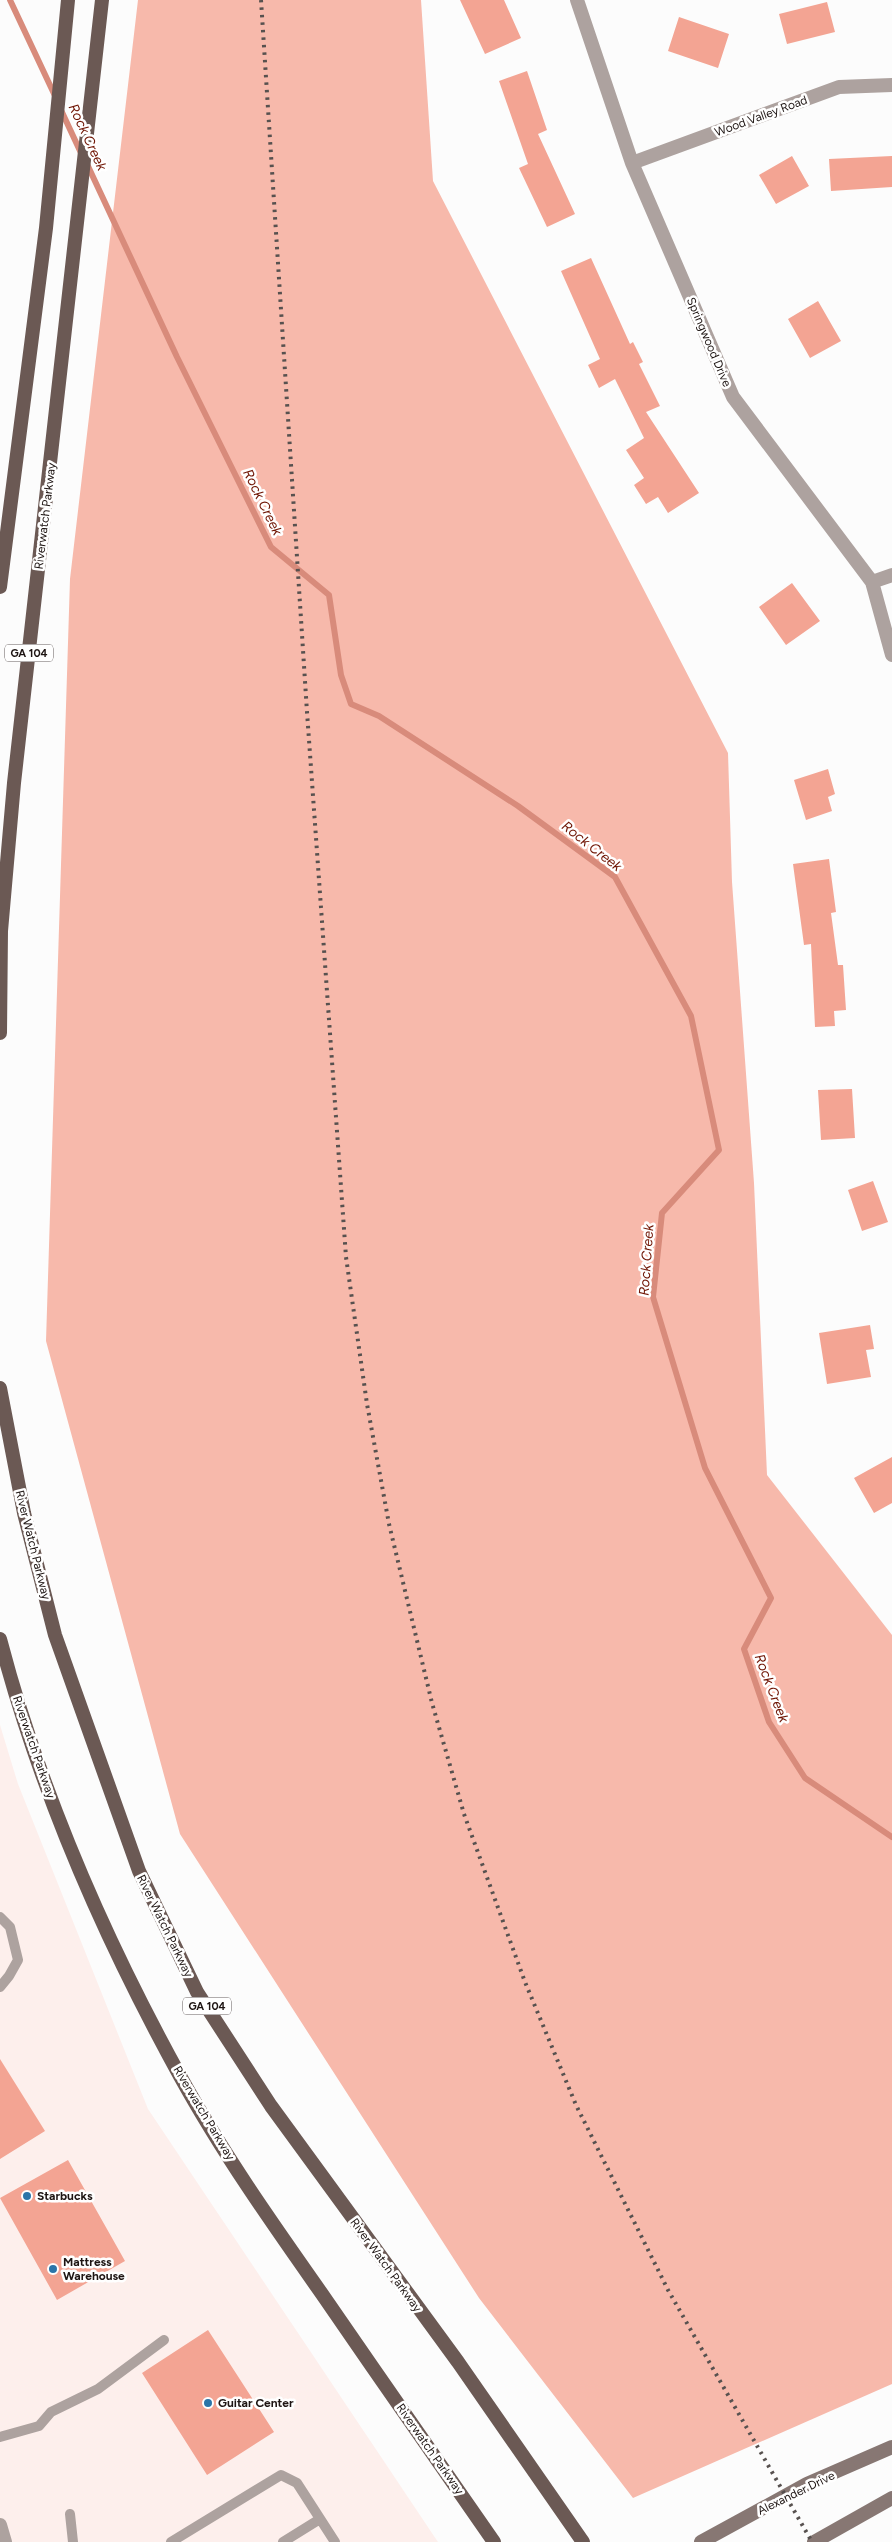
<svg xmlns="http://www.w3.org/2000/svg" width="892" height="2542" font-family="Figtree,sans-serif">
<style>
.built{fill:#fdefec}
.green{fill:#f7b9ab}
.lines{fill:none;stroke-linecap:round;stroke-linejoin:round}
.stream{stroke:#d88b7b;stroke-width:6}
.building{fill:#f3a493}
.service{stroke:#ada29f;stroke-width:10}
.minor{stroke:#ada29f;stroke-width:14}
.secondary{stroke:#877773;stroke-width:14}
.primary{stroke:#6b5954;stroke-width:14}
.rail{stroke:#57514f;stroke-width:4;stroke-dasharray:2.5 5;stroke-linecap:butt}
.poi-dot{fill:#2b75a9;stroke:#fff;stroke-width:2}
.labels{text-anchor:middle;stroke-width:5;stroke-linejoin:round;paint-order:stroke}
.shield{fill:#fff;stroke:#625b5a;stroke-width:1}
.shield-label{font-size:11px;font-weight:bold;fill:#1e1513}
.street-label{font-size:12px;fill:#1e1513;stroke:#fff}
.poi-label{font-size:12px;font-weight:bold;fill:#1e1513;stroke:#fff;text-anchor:start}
.water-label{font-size:14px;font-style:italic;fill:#6f1403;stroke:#fff}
</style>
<rect width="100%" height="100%" fill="#fcfcfc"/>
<!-- built -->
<path class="built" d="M0,1725L18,1784L148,2109L438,2542H0Z"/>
<!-- green -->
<path class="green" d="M138,0H421L433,181L728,753L732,882L754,1183L767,1475L892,1635V2384L633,2498L479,2298L180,1834L46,1341L70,579Z"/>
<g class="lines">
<!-- stream -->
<path class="stream" d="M10,0L56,98
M61,110L81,153
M87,164L177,357L271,547L329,595L341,675L351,704L379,716L518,806L615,877L691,1016L719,1150L662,1213L653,1297L705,1468L771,1598L744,1649L769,1722L805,1778L892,1837"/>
</g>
<!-- building -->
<path class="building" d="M460,0H504L521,38L485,54Z
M827,2L835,32L787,44L779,14Z
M679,17L729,34L718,68L668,51Z
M527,71L547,130L538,134L575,214L547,227L519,168L528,164L499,81Z
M792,156L809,186L776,204L759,175Z
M892,156V187L831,191L829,159Z
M591,258L630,344L633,342L643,362L639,364L660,406L646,412L699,493L668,513L658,497L646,504L634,485L644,478L626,450L644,438L615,379L599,388L588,365L600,359L561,271Z
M818,301L841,341L810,358L788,319Z
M792,583L820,621L786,645L759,607Z
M828,769L835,794L828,797L832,811L806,820L794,780Z
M829,859L836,912L831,913L838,965H843L846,1010L834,1011L835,1026L815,1027L811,944L804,945L793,864Z
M852,1089L855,1138L821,1140L818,1090Z
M873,1181L888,1222L862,1231L848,1190Z
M870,1325L874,1349L866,1350L871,1377L827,1384L819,1333Z
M892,1457V1503L874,1513L854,1478Z
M0,2059L45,2131L0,2159Z
M68,2160L125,2261L57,2300L0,2198Z
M208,2330L274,2432L207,2475L142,2373Z"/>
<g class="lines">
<!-- service -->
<path class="service" d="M0,1917L10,1927L18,1960L9,1976L0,1987
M0,2437L39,2426L51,2412L98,2389L164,2340
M70,2514L73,2542
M171,2542L281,2475L297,2483L335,2542
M283,2542L320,2519"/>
<!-- minor -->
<path class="minor" d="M577,0L632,163L733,397L872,582L892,655
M632,163L839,87L892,85
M872,582L892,575
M0,2525L5,2542"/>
<!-- secondary -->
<path class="secondary" d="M701,2542L807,2484L892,2447
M814,2542L892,2498"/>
<!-- primary -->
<path class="primary" d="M0,587L46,228L68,0
M0,1033L1,931L14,783L102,0
M0,1388L24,1513L55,1635L139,1871L197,1992L271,2106L458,2362L583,2542
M0,1639C40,1792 104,1938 180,2076C222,2152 272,2223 322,2294C379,2377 437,2460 494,2542"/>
<!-- rail -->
<path class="rail" d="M261,0L307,712L346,1257L367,1404L389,1524L432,1703L464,1814L525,1982L576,2105L668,2290L812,2542"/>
</g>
<!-- markers -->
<g class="poi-dot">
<circle cx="27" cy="2196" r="5"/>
<circle cx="53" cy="2269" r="5"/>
<circle cx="208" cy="2403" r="5"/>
</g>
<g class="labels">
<!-- shield labels -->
<g class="shield">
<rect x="5" y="644.5" width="48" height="17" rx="4"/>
<rect x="183" y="1997.5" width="48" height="17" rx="4"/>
</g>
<g class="shield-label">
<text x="29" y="657">GA 104</text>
<text x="207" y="2010">GA 104</text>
</g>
<!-- street labels -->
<g class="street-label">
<text transform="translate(761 116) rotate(-20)" y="4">Wood Valley Road</text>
<text transform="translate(709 342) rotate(67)" y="4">Springwood Drive</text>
<text transform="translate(45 516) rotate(-83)" y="4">Riverwatch Parkway</text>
<text transform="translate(33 1545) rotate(76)" y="4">River Watch Parkway</text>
<text transform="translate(34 1747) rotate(71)" y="4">Riverwatch Parkway</text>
<text transform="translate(165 1926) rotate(64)" y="4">River Watch Parkway</text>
<text transform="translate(204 2113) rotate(59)" y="4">Riverwatch Parkway</text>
<text transform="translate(386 2265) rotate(54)" y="4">River Watch Parkway</text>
<text transform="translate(430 2449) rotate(55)" y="4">Riverwatch Parkway</text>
<text transform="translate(796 2493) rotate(-26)" y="4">Alexander Drive</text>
</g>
<!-- poi labels -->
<g class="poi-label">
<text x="37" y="2200">Starbucks</text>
<text x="63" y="2266">Mattress<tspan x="63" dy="14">Warehouse</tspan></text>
<text x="218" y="2407">Guitar Center</text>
</g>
<!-- water labels -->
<g class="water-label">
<text transform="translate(88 137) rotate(65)" y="5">Rock Creek</text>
<text transform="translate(263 502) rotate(64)" y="5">Rock Creek</text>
<text transform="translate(592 846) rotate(38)" y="5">Rock Creek</text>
<text transform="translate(646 1260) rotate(-86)" y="5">Rock Creek</text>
<text transform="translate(772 1688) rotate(69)" y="5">Rock Creek</text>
</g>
</g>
</svg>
